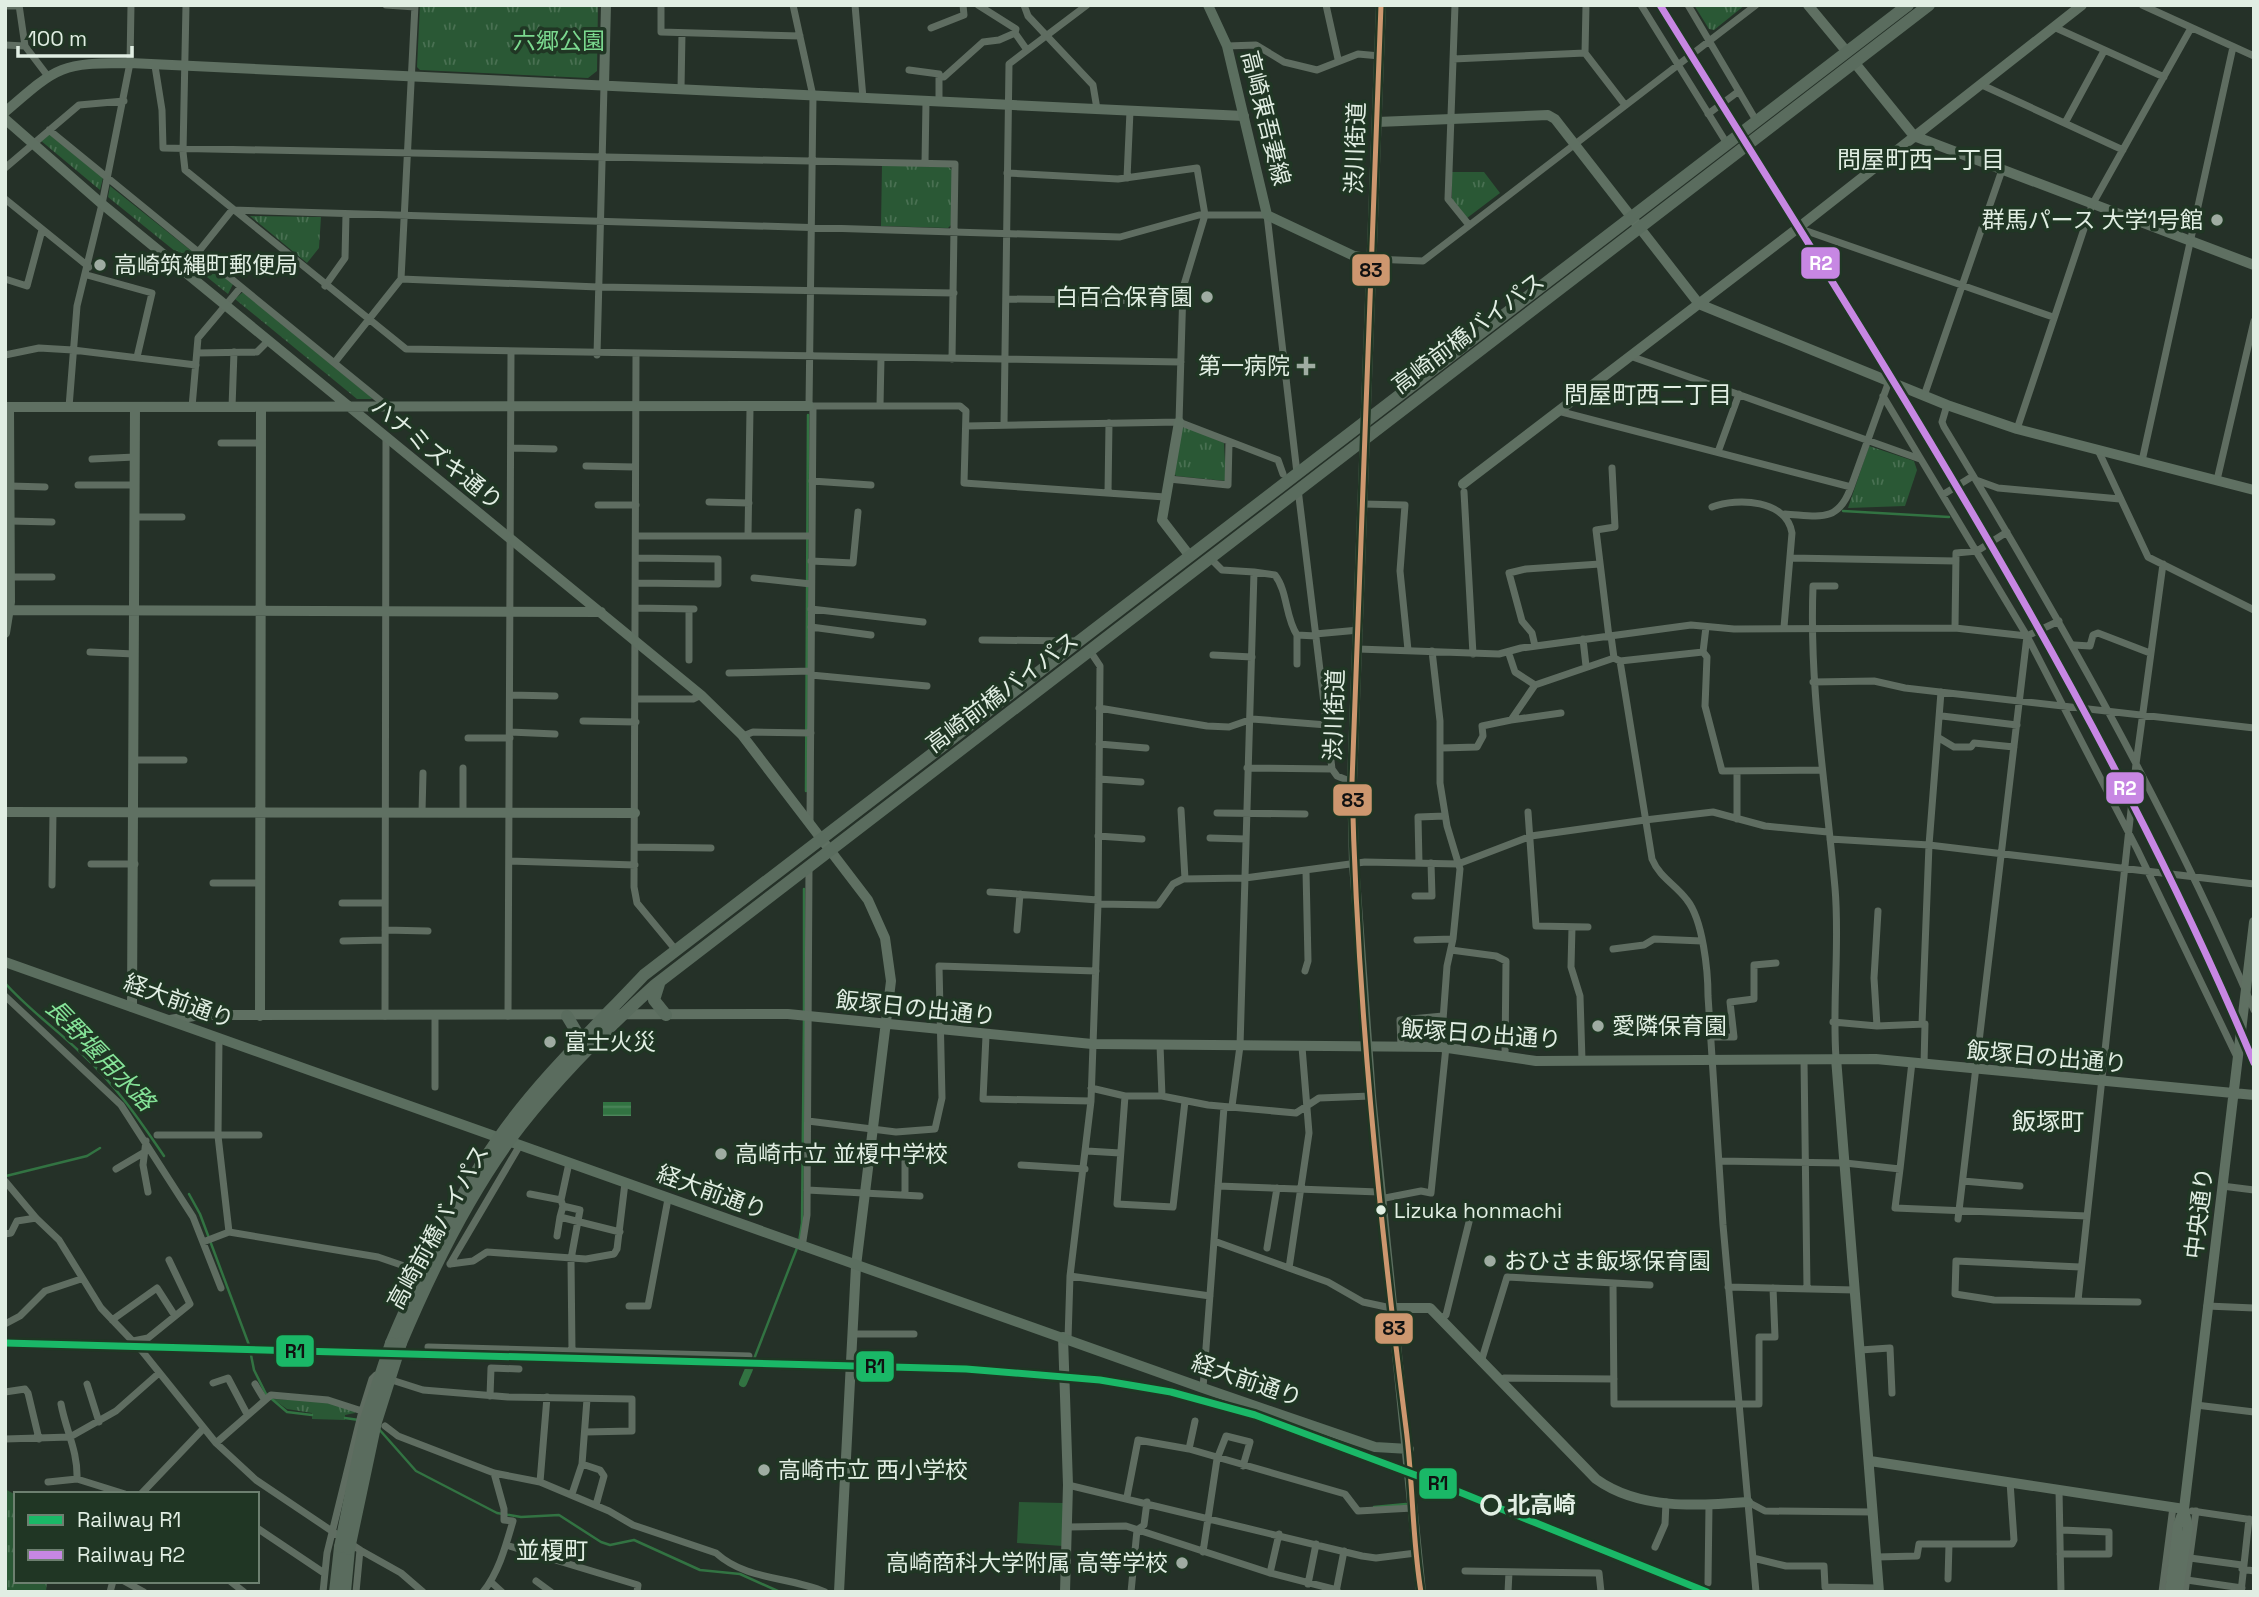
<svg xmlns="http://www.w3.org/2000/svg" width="2259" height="1597" font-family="'Space Grotesk','Noto Sans JP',sans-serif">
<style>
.grass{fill:url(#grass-tufts)}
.pitch{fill:#2a5835}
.water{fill:url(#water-rules)}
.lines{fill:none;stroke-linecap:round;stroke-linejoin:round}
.stream{stroke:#327342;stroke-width:2.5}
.canal{stroke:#327342;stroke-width:8}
.street{stroke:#5f6d61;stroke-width:7}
.secondary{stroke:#5f7062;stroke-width:10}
.primary{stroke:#5b6e5f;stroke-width:10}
.highway{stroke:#5a6c5e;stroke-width:12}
.rail{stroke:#5f6b61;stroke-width:2.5}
.highway-bridge{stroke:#5a6c5e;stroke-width:12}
.bus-1-casing{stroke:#203624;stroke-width:10}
.bus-1{stroke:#cd976f;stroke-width:5}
.rail-1-casing{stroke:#203624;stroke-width:12}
.rail-2-casing{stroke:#203624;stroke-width:12}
.rail-1{stroke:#1ab867;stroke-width:7}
.rail-2{stroke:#c787e3;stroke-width:7}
.poi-dot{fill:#9faca2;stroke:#203624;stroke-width:2.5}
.bus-dot{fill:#e1eee3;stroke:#203624;stroke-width:2.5}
.stop-dot{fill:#203624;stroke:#e1eee3;stroke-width:3.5}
.labels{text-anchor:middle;stroke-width:7;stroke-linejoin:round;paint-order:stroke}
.bus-label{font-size:21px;fill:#e1eee3;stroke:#203624;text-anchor:start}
.park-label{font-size:23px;fill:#7bd98f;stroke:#203624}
.street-label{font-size:23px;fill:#e1eee3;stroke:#203624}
.poi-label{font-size:23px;fill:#e1eee3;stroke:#203624;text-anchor:start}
.stop-label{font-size:23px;font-weight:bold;fill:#e1eee3;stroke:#203624;text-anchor:start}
.neighbourhood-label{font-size:24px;fill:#e1eee3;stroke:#203624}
.water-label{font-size:24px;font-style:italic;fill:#85e398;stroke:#203624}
.line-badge{stroke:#203624;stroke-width:2.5}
.badge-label{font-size:19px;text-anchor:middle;font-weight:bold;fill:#fff}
.pale-badge-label{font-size:19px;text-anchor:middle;font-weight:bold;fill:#111}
</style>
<defs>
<pattern id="grass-tufts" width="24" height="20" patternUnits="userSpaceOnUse" patternTransform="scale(1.75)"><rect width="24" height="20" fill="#2a5835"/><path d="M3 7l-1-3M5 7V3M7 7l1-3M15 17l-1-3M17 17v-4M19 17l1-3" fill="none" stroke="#497052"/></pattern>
<pattern id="water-rules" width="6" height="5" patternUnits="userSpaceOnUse" patternTransform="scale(1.75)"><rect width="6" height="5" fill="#327342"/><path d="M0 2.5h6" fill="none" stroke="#4f875d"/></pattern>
</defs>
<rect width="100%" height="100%" fill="#253128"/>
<!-- grass -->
<path class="grass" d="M420,5H598L597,71L588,78L420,70L417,67Z
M1694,5H1745L1714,30L1709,29Z
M49,134L103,178L100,190L40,140Z
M882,165L949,167L953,171L952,224L948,228L881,226Z
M1452,172H1484L1500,193L1467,218L1452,199Z
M110,186L233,284L228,294L108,197Z
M250,216L321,217L319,248L307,263Z
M243,292L371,397L372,399H357L235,299Z
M1186,426L1224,443L1226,481L1176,476L1174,473L1181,429Z
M1869,446L1914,461L1917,470L1905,506L1848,508Z
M273,1399L324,1401L355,1410V1413L345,1415V1420L312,1419V1413L287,1409Z
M5,1489L16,1495V1581H47L46,1592H5Z"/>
<!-- pitch -->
<path class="pitch" d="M1019,1502L1063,1503V1546L1017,1543Z"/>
<!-- water -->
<path class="water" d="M603,1102H631V1116H603Z"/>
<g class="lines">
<!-- stream -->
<path class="stream" d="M1843,511L1949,517
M806,791L808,415
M5,983C28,1009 55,1028 80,1052C114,1083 139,1119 164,1156
M804,1011V889
M6,1176L87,1156L100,1148
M189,1194L200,1214L249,1345L254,1370L266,1394L287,1412L312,1415
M799,1242L802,1223L804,1018
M754,1359L797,1248
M345,1418L359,1420
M378,1428L416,1471L497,1513L521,1517L559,1515L601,1542L610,1545L634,1540L700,1570L740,1574L780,1592
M1374,1507L1406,1504"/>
<!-- canal -->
<path class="canal" d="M743,1383L749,1369"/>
<!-- street -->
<path class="street" d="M19,5L25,46L47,75
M186,5L183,152L185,170L406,349L1181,362
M386,5L415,7
M661,5V32L800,36
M793,5L813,96L809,406H960L966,411L964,483L1165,497
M855,5L863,98
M978,5L1016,29L1015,33L1027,50
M1024,5L1028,16L1093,85L1097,109
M1326,5L1338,59
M1455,5L1448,199L1469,225
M1586,5L1585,53L1625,105
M1641,5L1726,142
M1688,5L1757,122
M2142,5L2254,56
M5,6H19
M931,28L964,15L963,5
M2056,28L2164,77
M5,45L25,46
M1227,46L1256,45L1284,62L1317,70L1358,54L1380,56
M1453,59L1585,53
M155,66L162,110L163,148L955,164L952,359
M909,70L939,74V102
M939,76L944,77L983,42L999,40L1015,33
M1982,85L2123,150
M681,89L682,33
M1708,114L1739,91
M2065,123L2104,51
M49,130L387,406
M925,163L926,101
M5,168L79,105L124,101
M1007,173L1118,179L1197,168L1205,215L1183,288L1179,422
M1127,178L1130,111
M5,199L89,267
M1798,228L2053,317
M199,251L232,210L1120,237L1199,215H1267L1297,473
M1372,259L1423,261L1756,5
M87,275L152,293L137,357
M5,279L27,286L42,230
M401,279L598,287L954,293
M325,286L345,258L346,214
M1007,299L1182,301
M197,353L257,352L268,341
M5,355L39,348L73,350L196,365
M597,355L604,86
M636,355L634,887L637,903L675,949
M1630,356L1920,459
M335,362L401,279L415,5
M1883,396L2027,636L2137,849L2237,1057
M1924,396L2002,170
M1947,405L1942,422L1944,427C2058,616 2167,807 2254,1010
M880,406L881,358
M69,407L77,306L102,204L130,63L131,5
M192,407L198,338L241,287
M232,407L234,352
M1558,411L1851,487L1889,381
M1004,425L1009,64L1087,5
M966,426L1179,422L1278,460L1283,474
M2017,429L2092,205L2191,28
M221,443H261
M511,448L554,449
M2098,450L2148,557L2254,610
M1718,452L1739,394
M92,459L135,457
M2142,461L2233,47
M586,466L635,467
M1169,479L1228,485L1229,442
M1976,480L1998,488L2120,499
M2217,480L2254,321
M812,481L871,485
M78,485H135
M10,486L45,487
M1298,489L1332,769L1337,776L1352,782
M1464,492L1473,654
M1108,493L1109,423
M1944,494L1973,476
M709,502L749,503
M1363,504L1405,505L1400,571L1408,650
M598,505H636
M1712,507C1738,497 1787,500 1792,533L1784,627
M1785,514C1818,516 1838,524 1851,487
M134,517H182
M10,521L52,522
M636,536H811
M748,536L750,409
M1790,558L1956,561
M1211,559L1222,570L1254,572L1240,1046L1232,1106
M811,561L853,563L858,512
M1254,572L1275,575C1288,592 1285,617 1297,635L1316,636
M10,577H52
M754,578L811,584
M636,583L718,584V559L636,558
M1835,586H1813C1809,689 1826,786 1835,888C1840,945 1832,1001 1836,1058
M636,608L694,609
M689,609V660
M811,609L923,622
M811,627L871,635
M1955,628L1956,553L1977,551L2007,532
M1315,634L1359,630
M1297,635V664
M1611,636L1614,658
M1609,637L1596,530L1615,527L1612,468
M1583,639L1586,666
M982,640L1076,641
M2074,645L2090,646L2093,635L2098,633L2150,653
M1535,646L1532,633L1522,621L1509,573L1526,569L1600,564
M1358,649L1499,654L1521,648L1691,625L1734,629L1955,628L2027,636
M1432,651L1440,721V783L1447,826L1460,869L1453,939L1447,966L1441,1047
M90,652L134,654
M1703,652L1707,657L1705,706L1722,771L1822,770
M1509,654L1515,672L1535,685L1614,658L1620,661L1703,652L1706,627
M1213,655L1252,657
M1620,661L1652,859C1660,878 1675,884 1687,900C1703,920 1708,971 1708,996L1723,1225L1756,1592
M729,673L811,671
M811,675L927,686
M1813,682L1874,681L1905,688L2254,728
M510,695L555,696
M636,699H693L701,695
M1099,708L1207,726L1229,727L1252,719L1327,725
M1942,716L2017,725
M1511,720L1561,713
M583,721L636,722
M510,732L555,734
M743,736L753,732L811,733
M468,738H510
M1939,738L1954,747H1971L1974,743L2014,747
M1099,744L1146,748
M1442,748L1477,747L1483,736L1482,726L1511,720L1535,685
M134,760H184
M463,768V812
M1247,768L1332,769
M1737,772V819
M1099,779L1141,782
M1181,810L1185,879
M422,812L423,773
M1528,812L1536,926L1588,927
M1217,813L1305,814
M810,821L813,406
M1098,836L1142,839
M1210,838L1246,839
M1830,839L1929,845L2254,884
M635,847L711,848
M509,861L635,865
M1419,863L1418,817L1445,816
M91,864H135
M213,883H260
M52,885L53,812
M990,892L1098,900
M1415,896H1432L1431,863
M342,903H385
M1098,904L1158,905L1173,884L1183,879L1245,878L1365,862L1458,864L1531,836L1645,820L1713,812L1765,826L1828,832
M1572,927L1571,967L1580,996L1582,1060
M385,930L428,931
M1017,930L1020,894
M1417,940L1453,939
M343,941L385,940
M1613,949L1644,945L1654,939L1702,941
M1451,950L1496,956L1506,961L1505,1056
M1305,971L1308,961L1306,871
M5,996L121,1105L193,1217L221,1288
M385,1016L386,438
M435,1016V1087
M508,1016L511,352
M1833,1022L1877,1026L1925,1024L1924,1064
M1922,1024L1929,845L1941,692
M1877,1026L1874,978L1878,911
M986,1036L983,1099L1091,1101
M1712,1037H1734L1730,1002L1754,999V965L1776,963
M219,1038L218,1136L229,1232
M1160,1045L1162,1096
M1401,1047L1400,1020L1443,1016
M1804,1059L1807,1288
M1091,1088L1125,1096H1162L1208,1105L1296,1113L1319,1098L1371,1096
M1125,1096L1117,1204L1173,1207L1185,1101
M808,1121L896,1132L935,1129L942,1098L939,966L1096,971
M157,1135H259
M146,1141L143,1165L148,1192
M1087,1151L1120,1153
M1719,1161L1845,1163L1900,1169L1895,1208L2087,1216
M569,1163L561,1200L563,1206L580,1210L571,1259L572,1351
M1021,1165L1085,1169
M116,1169L143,1153
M1900,1169L1912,1062
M5,1181L36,1218L59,1240L101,1308L142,1351L216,1443L256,1480L360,1550L401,1573L423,1592
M1963,1181L2020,1186
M1218,1186L1379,1192
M2222,1186L2254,1190
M807,1190L920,1196
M530,1194L561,1200
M905,1195V1151
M1380,1199L1421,1191L1431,1193L1446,1047
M563,1206L560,1217L620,1232
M1958,1219L2027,636L2059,621
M5,1234L11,1233L17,1221L36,1218
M557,1236L560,1217
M1214,1241L1328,1282L1363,1302L1391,1308
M203,1242L229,1232L378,1257L410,1268
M802,1247L807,1215L809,866
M1267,1248L1277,1188
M450,1264L473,1261L487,1252L586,1259L614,1254L617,1249L625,1183
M450,1264L520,1145
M2080,1267L1956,1261L1955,1294L1994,1300L2138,1302
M1289,1268L1309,1133L1302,1047
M1070,1276L1210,1296
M1613,1284L1614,1404H1759V1337H1775L1773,1288
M1728,1287L1855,1290
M2078,1300L2136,764L2163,564
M629,1306H648L668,1199
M2207,1306L2254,1308
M1440,1319L1446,1315L1470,1218
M112,1320L157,1288L175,1316
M5,1324L20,1316L45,1291L81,1279
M853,1334H914
M1068,1339L1070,1276L1091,1101L1098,904L1100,666L1090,651
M133,1341L148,1338L190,1304L169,1260
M428,1347L749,1356
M1860,1350L1890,1348L1892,1393
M1481,1362L1507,1277L1650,1285
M1500,1381L1504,1378L1614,1379
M213,1383L228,1378L247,1414
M87,1384L99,1422
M255,1384L264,1399
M1203,1388L1224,1107
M5,1392L25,1389L28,1393L39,1439
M490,1396L491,1368L519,1369
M61,1404C66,1431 78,1451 77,1479
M2196,1405L2254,1412
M362,1411L372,1379L376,1375L423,1390L508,1397L632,1399V1431L585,1432
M385,1426L398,1436L494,1473L540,1482L609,1511L633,1525L716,1553C747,1581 789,1576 825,1592
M5,1439L70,1437L116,1411L159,1373
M216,1443L271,1395L328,1400L362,1411L327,1553L323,1592
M1189,1449L1195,1421
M582,1464L600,1470L604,1476L596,1505
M48,1482L77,1479L125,1494
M540,1482L547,1397
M1068,1485L1362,1556L1376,1558L1416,1553
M2059,1490L2061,1592
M141,1494L203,1429
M572,1494L582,1464L587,1399
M1127,1497L1138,1440L1189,1449L1345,1494L1358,1511L1413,1508
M1748,1502L1765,1511L1873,1512
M2192,1511L2253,1520
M1068,1527L1126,1526L1270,1573L1279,1534
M257,1528L324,1573
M506,1545L638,1585L637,1592
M1655,1547L1665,1524L1666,1502
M1203,1552L1217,1459L1226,1436L1250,1442L1243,1466
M2060,1554H2109V1532L2061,1530
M1876,1557L1917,1556L1919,1544H2012L2014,1540L2010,1482
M1753,1558L1786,1566H1824L1825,1587L1878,1588
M2190,1558L2242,1565
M2242,1569L2254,1571
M1465,1571L1599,1573L1601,1592
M1270,1573L1337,1590
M1948,1579L1949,1544
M2187,1580L2242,1588
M124,1581L144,1592
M230,1581L244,1592
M536,1581L551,1592
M491,1582L502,1592
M1708,1583L1709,1505
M1308,1584L1316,1544
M110,1592L113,1581
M356,1592L360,1550
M483,1592C499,1572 506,1545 513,1521L504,1520V1509L494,1473
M1131,1592L1137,1530L1144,1525L1147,1502
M1336,1592L1344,1551
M1508,1592L1509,1572
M2162,1592L2173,1507
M2185,1592L2196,1511
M2241,1592L2249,1519"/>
<!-- secondary -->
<path class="secondary" d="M1808,5L1847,52
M1854,62L1914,136L2254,265
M604,86L606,5
M5,112C58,66 60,63 130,63L1244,116
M5,119L102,204L701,695L742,735L868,900L885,938L891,981L856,1266L839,1592
M1377,122L1548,115L1555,119L1699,304L1947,405L2017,429L2254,490
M5,407L809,406
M1179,422L1162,520L1189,555
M1463,484L1798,228L2082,5
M5,610L601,612
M5,633L10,602L9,407
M5,812L635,813
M132,1007L135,407
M260,1016L261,408
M170,1020L200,1015L788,1014L1092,1044L1441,1047L1536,1061L1876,1059L2254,1095
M1836,1058L1879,1592
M1391,1308H1430L1596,1479C1639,1510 1698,1506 1748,1502
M1063,1337L1068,1485L1065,1592
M1870,1461L2184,1509
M2170,1592L2178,1525L2184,1509L2254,922
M2178,1592L2188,1527L2184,1510"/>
<!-- primary -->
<path class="primary" d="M1208,5L1227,46L1267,215L1354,256L1372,259
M1381,5L1352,782L1354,864L1371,1096L1421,1592
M5,962L1203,1388L1375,1447L1409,1449"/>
<!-- highway -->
<path class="highway" d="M659,984L654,1000L666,1015
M567,1016L576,1031L572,1051
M391,1343C421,1273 454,1201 498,1139C538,1081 596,1026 644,975L1908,5
M401,1343C430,1274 465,1202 509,1141C551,1084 603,1032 655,985L1929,5
M335,1592L340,1547
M345,1592L349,1549"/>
<!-- rail -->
<path class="rail" d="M5,1343L966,1369L1100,1380L1171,1392L1255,1415L1442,1485L1707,1592"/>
<!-- highway-bridge -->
<path class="highway-bridge" d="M340,1547L366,1419L391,1343
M349,1549L376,1422L401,1343"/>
<defs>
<path id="bus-1" d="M1381,5L1352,782C1357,998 1379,1214 1406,1428C1413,1482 1412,1538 1421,1592"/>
</defs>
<!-- bus-1 casing -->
<use href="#bus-1" class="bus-1-casing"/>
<!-- bus-1 -->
<use href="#bus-1" class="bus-1"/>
<defs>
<path id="rail-1" d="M5,1343L966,1369L1100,1380L1171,1392L1255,1415L1442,1485L1707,1592"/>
<path id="rail-2" d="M1660,5C1873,349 2097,689 2254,1063"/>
</defs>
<!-- rail-1 casing -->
<use href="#rail-1" class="rail-1-casing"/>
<!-- rail-2 casing -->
<use href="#rail-2" class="rail-2-casing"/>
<!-- rail-1 -->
<use href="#rail-1" class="rail-1"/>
<!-- rail-2 -->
<use href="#rail-2" class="rail-2"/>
</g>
<!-- markers -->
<g class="poi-dot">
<circle cx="2217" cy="220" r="7"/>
<circle cx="100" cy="265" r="7"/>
<circle cx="1207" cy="297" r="7"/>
<path d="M1302.5 355.5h7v7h7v7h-7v7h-7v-7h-7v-7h7z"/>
<circle cx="1598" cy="1026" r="7"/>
<circle cx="550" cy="1042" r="7"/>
<circle cx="721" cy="1154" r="7"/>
<circle cx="1490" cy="1261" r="7"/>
<circle cx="764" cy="1470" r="7"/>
<circle cx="1182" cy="1563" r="7"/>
</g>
<circle class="bus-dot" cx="1381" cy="1210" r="6"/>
<circle class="stop-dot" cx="1491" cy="1505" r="9"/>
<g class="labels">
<!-- bus labels -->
<g class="bus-label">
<text x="1394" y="1218">Lizuka honmachi</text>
</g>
<!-- park labels -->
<g class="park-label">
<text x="559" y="49">六郷公園</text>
</g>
<!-- street labels -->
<g class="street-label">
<text transform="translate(1266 118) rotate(76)" y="8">高崎東吾妻線</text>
<text transform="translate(1355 148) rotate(-88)" y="8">渋川街道</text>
<text transform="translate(1468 333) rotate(-37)" y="8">高崎前橋バイパス</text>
<text transform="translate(437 454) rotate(39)" y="8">ハナミズキ通り</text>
<text transform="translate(1002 692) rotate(-37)" y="8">高崎前橋バイパス</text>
<text transform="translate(1334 715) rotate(-88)" y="8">渋川街道</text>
<text transform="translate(179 1001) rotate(20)" y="8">経大前通り</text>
<text transform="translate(916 1008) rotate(6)" y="8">飯塚日の出通り</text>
<text transform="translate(1481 1034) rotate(4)" y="8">飯塚日の出通り</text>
<text transform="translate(2047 1057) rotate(5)" y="8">飯塚日の出通り</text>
<text transform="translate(712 1192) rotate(20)" y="8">経大前通り</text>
<text transform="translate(2199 1213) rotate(-83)" y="8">中央通り</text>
<text transform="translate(438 1227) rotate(-61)" y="8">高崎前橋バイパス</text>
<text transform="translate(1247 1380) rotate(19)" y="8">経大前通り</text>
</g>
<!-- poi labels -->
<g class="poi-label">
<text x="2203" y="228" text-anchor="end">群馬パース 大学1号館</text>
<text x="114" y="273">高崎筑縄町郵便局</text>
<text x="1193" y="305" text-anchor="end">白百合保育園</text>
<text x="1290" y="374" text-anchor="end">第一病院</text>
<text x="1612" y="1034">愛隣保育園</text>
<text x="564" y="1050">富士火災</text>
<text x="735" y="1162">高崎市立 並榎中学校</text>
<text x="1504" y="1269">おひさま飯塚保育園</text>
<text x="778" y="1478">高崎市立 西小学校</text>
<text x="1168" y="1571" text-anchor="end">高崎商科大学附属 高等学校</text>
</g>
<!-- stop labels -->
<g class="stop-label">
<text x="1507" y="1513">北高崎</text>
</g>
<!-- neighbourhood labels -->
<g class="neighbourhood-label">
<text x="1921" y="168">問屋町西一丁目</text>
<text x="1648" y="403">問屋町西二丁目</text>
<text x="2048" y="1130">飯塚町</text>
<text x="552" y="1559">並榎町</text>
</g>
<!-- water labels -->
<g class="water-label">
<text transform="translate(100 1055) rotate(46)" y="8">長野堰用水路</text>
</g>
</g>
<g class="line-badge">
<rect x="1800" y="246" width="41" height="34" rx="7" fill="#c787e3"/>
<rect x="1351" y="253" width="40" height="34" rx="7" fill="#cd976f"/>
<rect x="2105" y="771" width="40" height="34" rx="7" fill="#c787e3"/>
<rect x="1332" y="783" width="41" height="34" rx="7" fill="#cd976f"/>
<rect x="1374" y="1312" width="40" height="33" rx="7" fill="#cd976f"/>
<rect x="275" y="1334" width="40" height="34" rx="7" fill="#1ab867"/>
<rect x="855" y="1350" width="40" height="33" rx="7" fill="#1ab867"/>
<rect x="1418" y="1467" width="40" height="33" rx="7" fill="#1ab867"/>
</g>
<g class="badge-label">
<text x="1821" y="270">R2</text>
<text x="2125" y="795">R2</text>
</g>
<g class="pale-badge-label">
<text x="1371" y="277">83</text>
<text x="1353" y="807">83</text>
<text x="1394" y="1335">83</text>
<text x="295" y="1358">R1</text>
<text x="875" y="1373">R1</text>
<text x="1438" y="1490">R1</text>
</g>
<!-- border -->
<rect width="2259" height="1597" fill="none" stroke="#e1eee3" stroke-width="14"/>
<!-- legend -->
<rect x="14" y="1492" width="245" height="91" fill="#203624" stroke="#6d8070" stroke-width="2"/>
<rect x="28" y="1515" width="35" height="10" fill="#1ab867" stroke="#6d8070" stroke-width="2"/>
<text x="77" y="1527" font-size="21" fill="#e1eee3">Railway R1</text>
<rect x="28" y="1550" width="35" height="10" fill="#c787e3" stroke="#6d8070" stroke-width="2"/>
<text x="77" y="1562" font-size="21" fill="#e1eee3">Railway R2</text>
<!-- scale -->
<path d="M18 46v10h114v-10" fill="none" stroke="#e1eee3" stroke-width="3.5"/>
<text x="28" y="46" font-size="21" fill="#e1eee3" stroke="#203624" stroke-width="5" paint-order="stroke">100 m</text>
</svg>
